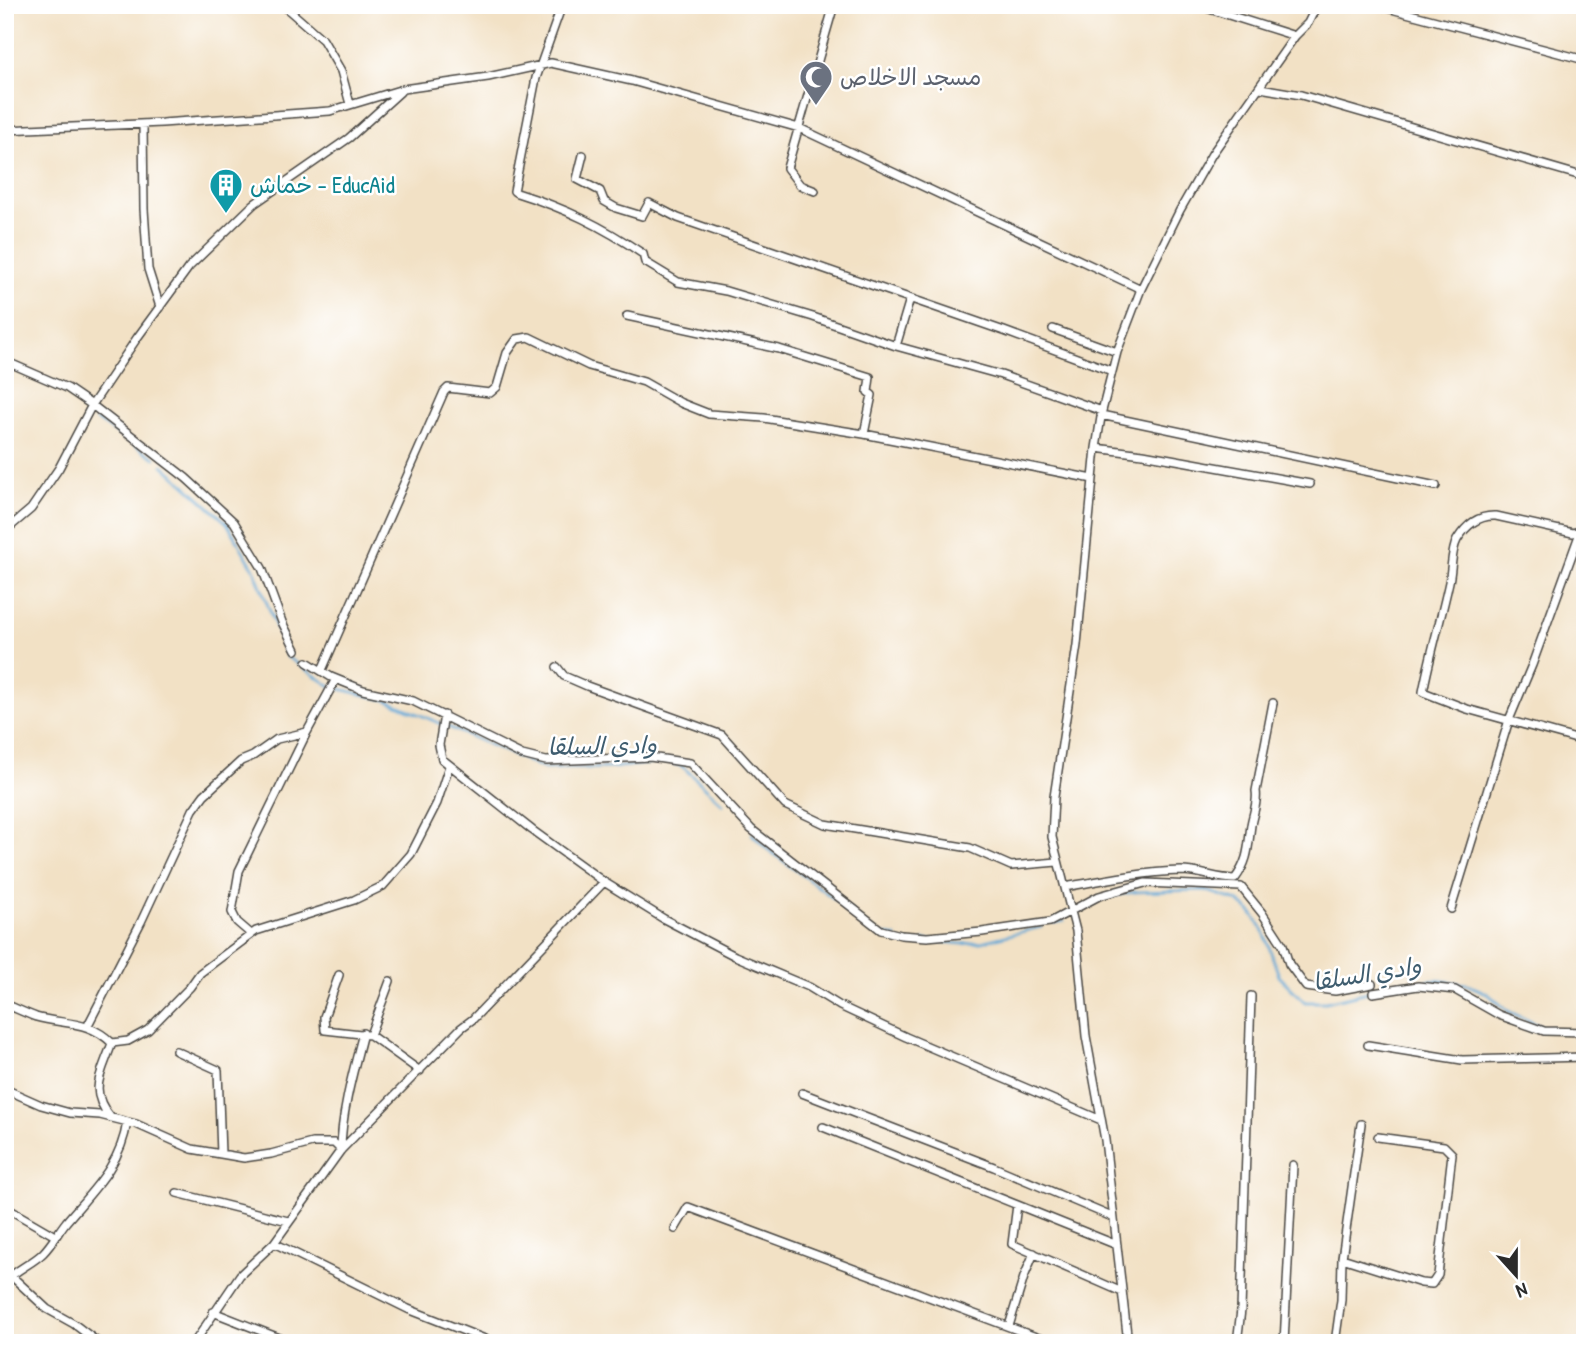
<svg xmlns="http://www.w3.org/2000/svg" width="1590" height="1348" font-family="'Patrick Hand','Playpen Sans Arabic',sans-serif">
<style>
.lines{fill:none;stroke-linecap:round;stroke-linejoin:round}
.stream{stroke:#5ea7d6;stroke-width:2.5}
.street-casing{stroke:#494642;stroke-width:10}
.street{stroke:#fff;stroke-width:7}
.labels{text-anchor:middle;stroke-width:5;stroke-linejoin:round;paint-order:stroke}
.worship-label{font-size:23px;fill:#5b616d;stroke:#fff;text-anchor:start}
.culture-label{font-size:23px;fill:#0d838f;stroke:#fff;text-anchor:start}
.water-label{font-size:24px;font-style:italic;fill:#3f5d6f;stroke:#fff}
</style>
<rect width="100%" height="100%" fill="#fff"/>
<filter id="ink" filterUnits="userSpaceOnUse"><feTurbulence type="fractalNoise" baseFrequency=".0143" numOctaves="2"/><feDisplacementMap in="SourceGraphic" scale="14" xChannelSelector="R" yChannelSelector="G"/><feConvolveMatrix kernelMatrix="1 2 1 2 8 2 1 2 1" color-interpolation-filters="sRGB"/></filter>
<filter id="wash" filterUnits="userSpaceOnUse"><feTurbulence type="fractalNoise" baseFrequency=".00686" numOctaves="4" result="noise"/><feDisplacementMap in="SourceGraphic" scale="28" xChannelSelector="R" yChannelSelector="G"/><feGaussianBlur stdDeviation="1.57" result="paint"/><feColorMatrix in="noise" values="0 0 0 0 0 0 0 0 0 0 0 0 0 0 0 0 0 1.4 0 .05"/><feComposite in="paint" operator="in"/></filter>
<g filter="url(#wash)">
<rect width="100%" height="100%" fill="#f2e1c5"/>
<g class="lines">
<!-- stream -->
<path class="stream" d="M96,420L155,458
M163,465L227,523L255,571L287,657L332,687L386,700L545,769L612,768L662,762
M672,763L683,767L723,804
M752,834L767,849L852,912
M1111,896L1135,892L1204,890L1238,901L1252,913L1264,932L1279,976L1305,1002H1326L1372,991
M1080,912L1101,899
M1054,923L1064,921
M883,934L896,937
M924,940L962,944L981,942L1041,927
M1416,983L1436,980L1466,984L1487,993L1508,1011L1544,1028"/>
</g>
</g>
<g filter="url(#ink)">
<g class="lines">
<defs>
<path id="street" d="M283,5L323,40L341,71L350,104
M562,5L536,78L514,191L517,193C565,208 602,226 643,254L645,262L678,282L726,291L813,317L896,346L1001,375L1102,411
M1197,5L1295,36
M1376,5L1585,60
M1260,88L1301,95L1585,177
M143,124L144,209L148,269L160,307
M5,130L162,123L330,111L403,89L488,77L551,63L632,81L799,128L1141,289
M583,155L577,179L600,191L604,201L616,208L642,216L649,203L678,218L1004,331L1112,371
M815,191L800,185L787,168L834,5
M627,316L779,349L870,377L868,392L872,395L864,434
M1053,329L1117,352
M896,346L910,299
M5,361L67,388L92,405L186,478L234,522L262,568L282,622L296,650
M1101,415L1436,486
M1096,448L1143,454L1310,484
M1585,529L1573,533L1496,516C1479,515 1466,525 1457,540C1451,551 1452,569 1449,582C1441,619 1430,655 1423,692L1467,709L1576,739L1585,745
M5,531L31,509L59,468L92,405L137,338L189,267L254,204L349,138L400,92
M307,662L331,677L363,690L413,701L522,755L546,761L650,757L690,763L751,829L881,930L901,935L927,937L982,932L1050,922L1099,896L1145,883L1241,887L1262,913L1283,945L1289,964L1306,987L1335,991L1372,984
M557,667L564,676L587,686L722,735L785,805L825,824L970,848L1011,866L1057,862
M322,670L444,392L448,388L490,393L497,387L507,353L517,339L529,337L589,366L644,382L681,403L709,414L764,418L864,434L1093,479
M444,715L439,745L442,759L532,830L604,882L664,919L735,956L809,987L840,1006L906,1037L1101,1120
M1065,887C1103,880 1142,872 1181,871C1200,871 1217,879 1235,879C1249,860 1248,847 1251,825C1253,813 1258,803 1256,791L1273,703
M1451,909L1509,720L1532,665L1581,530
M251,934L237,922L232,912L239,871L307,732L336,679
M339,975L324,1017L325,1030L370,1035L420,1071
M1373,993L1418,986L1455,990L1499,1015L1544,1031L1585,1032
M5,1004C15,1008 25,1013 36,1017C65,1025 89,1020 112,1043C102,1073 87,1090 111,1118
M88,1025L141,922L193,810L204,795L241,761L253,756L277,739L307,732
M370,1035L390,981
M112,1043L128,1041L148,1030L190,987L200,973L256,931L354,900L383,886L411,854L437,803L449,766
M1368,1045L1462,1060L1585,1057
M176,1051L218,1070L221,1154
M5,1089L41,1105L70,1113L100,1115L136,1124L192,1149L244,1158L271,1154L312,1143H334L341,1150
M802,1093L994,1167L1112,1217
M823,1127L1117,1245
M341,1150C341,1114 354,1068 363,1033
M177,1193L288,1221
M1017,1205L1012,1244L1122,1292
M5,1207L55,1236
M675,1229L688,1207L1052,1343
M274,1243L408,1309L495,1343
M1342,1258L1421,1283L1432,1284L1438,1275L1452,1154L1444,1146L1378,1137
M5,1270L47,1309L74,1324L99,1343
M5,1282C16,1269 32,1264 43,1253C52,1244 58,1232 66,1222C92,1191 121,1165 127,1122
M213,1312L292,1343
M1009,1326L1024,1277L1034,1253
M194,1343L240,1275L274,1243L341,1150L461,1028L473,1019L604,882
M1128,1343L1105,1140L1086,1036L1076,931L1052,837L1054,797L1077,645L1096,448L1102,411L1117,352L1141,289L1180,210L1212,154L1295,36L1308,23L1317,5
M1237,1343L1241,1310L1251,996
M1284,1343L1293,1165
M1335,1343L1341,1300L1342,1258L1361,1124"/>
</defs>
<!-- street casing -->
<use href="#street" class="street-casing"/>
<!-- street -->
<use href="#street" class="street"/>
</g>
</g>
<!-- icons -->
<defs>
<symbol id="mosque-pin" viewBox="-11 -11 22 30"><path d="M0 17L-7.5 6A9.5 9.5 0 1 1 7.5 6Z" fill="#6b7280" stroke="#fff"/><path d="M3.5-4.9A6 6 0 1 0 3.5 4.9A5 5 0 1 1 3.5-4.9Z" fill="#fff"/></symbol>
<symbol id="building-pin" viewBox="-11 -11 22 30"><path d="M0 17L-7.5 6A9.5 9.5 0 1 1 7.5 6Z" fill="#0f9aa8" stroke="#fff"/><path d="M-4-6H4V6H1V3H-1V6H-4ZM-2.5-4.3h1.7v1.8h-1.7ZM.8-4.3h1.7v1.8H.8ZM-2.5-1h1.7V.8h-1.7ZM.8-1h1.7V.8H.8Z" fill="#fff"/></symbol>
</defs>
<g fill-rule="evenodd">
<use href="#mosque-pin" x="797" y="58" width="38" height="52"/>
<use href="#building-pin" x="207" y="166" width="38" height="52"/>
</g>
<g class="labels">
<!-- worship labels -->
<g class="worship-label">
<text x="840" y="85">مسجد الاخلاص</text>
</g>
<!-- culture labels -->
<g class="culture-label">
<text x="250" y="193">خماش - EducAid</text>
</g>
<!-- water labels -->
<g class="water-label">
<text transform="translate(602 746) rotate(-1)" y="8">وادي السلقا</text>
<text transform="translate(1367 974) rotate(-9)" y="8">وادي السلقا</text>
</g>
</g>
<!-- margin -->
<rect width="1590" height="1348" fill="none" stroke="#fff" stroke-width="28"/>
<!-- north arrow -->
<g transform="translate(1516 1275) rotate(159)" stroke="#ffffff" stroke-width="5" paint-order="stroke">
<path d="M0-5L12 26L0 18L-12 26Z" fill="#2b2b2b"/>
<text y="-10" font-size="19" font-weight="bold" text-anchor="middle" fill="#2b2b2b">N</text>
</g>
</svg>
